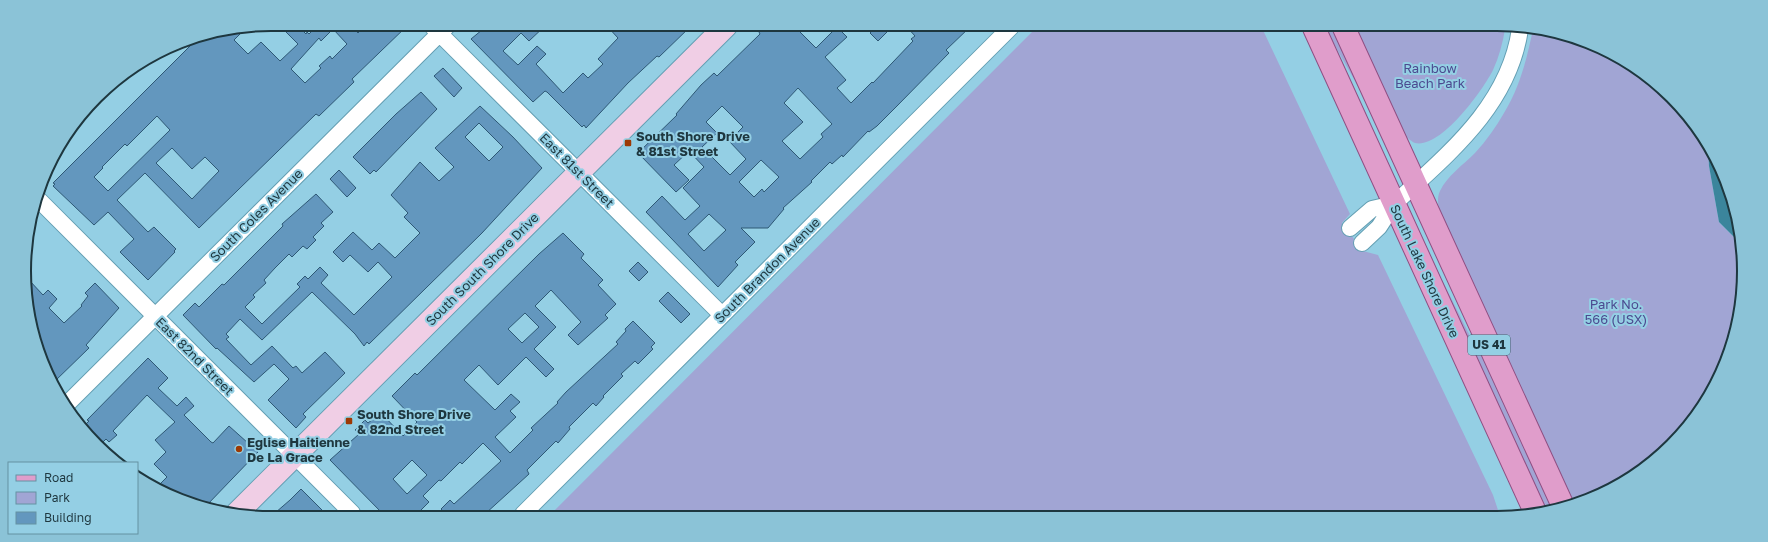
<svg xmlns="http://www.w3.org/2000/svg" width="1768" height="542" font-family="'Golos Text',sans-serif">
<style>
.green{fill:#a1a5d4}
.water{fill:#3b859c}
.building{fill:#6397be;stroke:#2e5875;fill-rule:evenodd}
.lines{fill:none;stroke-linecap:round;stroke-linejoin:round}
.street-casing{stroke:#649fb3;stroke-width:18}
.secondary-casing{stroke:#649fb3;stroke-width:24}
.primary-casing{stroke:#8f4f83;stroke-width:24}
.street{stroke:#fff;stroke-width:16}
.secondary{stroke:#f0cee5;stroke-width:22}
.primary{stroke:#e09dcb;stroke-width:22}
.poi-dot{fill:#9d3905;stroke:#94cfe4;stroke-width:1.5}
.labels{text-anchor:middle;stroke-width:4;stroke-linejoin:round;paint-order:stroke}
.shield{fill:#94cfe4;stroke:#416570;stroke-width:1}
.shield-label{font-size:12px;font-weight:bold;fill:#1e373f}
.park-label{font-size:13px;fill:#4c4b90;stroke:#94cfe4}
.poi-label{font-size:13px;font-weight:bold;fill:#1e373f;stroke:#94cfe4;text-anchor:start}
.street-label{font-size:13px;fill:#1e373f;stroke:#94cfe4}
.rim{fill:none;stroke:#1e373f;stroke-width:2}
</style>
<rect width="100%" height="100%" fill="#94cfe4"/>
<!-- green -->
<path class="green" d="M1037,27L1262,28L1350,214L1342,223L1363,251L1378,255L1493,495L1500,516L551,514Z
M1325,28H1336L1364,89L1360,90Z
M1356,28L1505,29C1503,42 1499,57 1493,70C1483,90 1441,149 1415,143C1412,142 1408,138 1405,136Z
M1533,29H1545L1634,66L1702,134L1708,146L1709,166L1719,222L1739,242V319L1711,394L1660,457L1606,493L1574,502L1439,209C1438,204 1437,197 1440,191C1447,176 1463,165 1475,153C1486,141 1496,127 1504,113C1520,87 1527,58 1533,29Z
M1442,280L1471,338L1497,380L1555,508L1543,512L1438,282Z"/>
<!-- water -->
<path class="water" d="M1708,146L1739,223V242L1719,222L1709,166Z"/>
<!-- building -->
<path class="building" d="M278,24H296L306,34L307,32L309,34L319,24H349L358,33L367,24L408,25L352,79L354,82L319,116L316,114L199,228L145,173L117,200L148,232L154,227L176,249L174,251L175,252L148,280L120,252L134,239L108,212L94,225L53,186L55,184L53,183L196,40L197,41L201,38L245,29L234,40L248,54L261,42L280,61L298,44ZM333,29L347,44L332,59L330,56L319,66L321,68L305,83L291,69L319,38L321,41ZM157,116L170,130L108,191L94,177L103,168L102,167L125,144L127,146ZM172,148L192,169L205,157L219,171L192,199L156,163Z
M488,25H546L529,41L521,33L503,51L518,65L537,46L546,54L536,64L563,93L583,73L588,78L603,64L598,59L618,38L606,25L691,26L659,57L657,56L628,83L586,128L584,125L582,127L547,92L545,91L533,102L471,39Z
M766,26H794L816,48L837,27L847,37L825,57L846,80L837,88L851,103L872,82L873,83L913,41L911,39L915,36L906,26L970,27L946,50L949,53L897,106L877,126L869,132L868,131L843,157L842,155L832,164L830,162L811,181L812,182L783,208L784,209L768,228H741L755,242L735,262L738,265L718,287L646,212L662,196L685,220L700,206L683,188L704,167L689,151L674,165L689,180L676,192L638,153L677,115L676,114L701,85L714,73L717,76L760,34L759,32ZM798,88L832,124L821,134L823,137L800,159L782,141L803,122L784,103ZM722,106L743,127L729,141L746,159L730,175L702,147L717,133L706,122ZM761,160L779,177L764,192L762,189L754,197L739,182ZM709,214L726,230L704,251L688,234Z
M877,26H893L878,41L870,33Z
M443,68L462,88L454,97L434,76Z
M421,92L437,109L376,172L374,170L370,174L353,157L396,114Z
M480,106L513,137L542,168L482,233L369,344L367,342L364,346L355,334L312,292L262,340L240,319L226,334L229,337L226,339L251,365L272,346L293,368L296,366L302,373L325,352L345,373L303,414L306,417L296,428L268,400L289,379L274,364L254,382L217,348L216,349L183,315L195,303L199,307L222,284L224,285L283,226L282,224L316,194L333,212L321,223L324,226L313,237L316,240L307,249L303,246L292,257L289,254L275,268L264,280L266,283L253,295L255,297L245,307L262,324L300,287L297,284L305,276L308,279L320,267L328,275L321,283L354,315L392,277L378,262L368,272L350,255L343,262L333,252L353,232L372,250L379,243L395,258L420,233L404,217L408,213L391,195L420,162L439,181L454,167L435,148ZM479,123L503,147L489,161L465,137Z
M339,170L356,188L347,197L330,179Z
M563,233L584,254L581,258L603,280L598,285L616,304L605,315L608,318L578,345L568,335L581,322L551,290L535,306L556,327L534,349L554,369L546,377L526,357L498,385L479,365L464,380L495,410L511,394L520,402L510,411L516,417L495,437L510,453L533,430L531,428L558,403L557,402L566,392L618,344L616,342L626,331L625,329L633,321L655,343L651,347L653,349L638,364L635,361L621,374L623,376L603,396L604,397L596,406L593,403L569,427L570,429L558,443L556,441L527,470L529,474L485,514H444L445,513L441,509L450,500L454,504L501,461L483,443L462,464L460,462L441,481L439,480L423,496L429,502L417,514H383L330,460L359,434L355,430L365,420L368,423L381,413L403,436L417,422L392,396L415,373L417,375L539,254ZM525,313L539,327L522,343L508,329ZM412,460L427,475L407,494L393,479Z
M638,262L648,272L639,281L629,271Z
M29,280L43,295L48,290L57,299L49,308L64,323L82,306L81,305L88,296L85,293L95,283L119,308L86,345L89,348L54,382L32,335Z
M668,292L690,314L681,323L659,301Z
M148,358L168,378L158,388L177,406L186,397L194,406L184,415L211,442L213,443L229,426L258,452L206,506L158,486L167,477L154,464L166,452L155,440L175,422L147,395L113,431L117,435L109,442L106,439L101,444L84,426L89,421L87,420Z
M301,489L325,513H275L290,500Z"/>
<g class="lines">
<defs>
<path id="street" d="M431,25L722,315
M38,199L352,513
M1394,204C1448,154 1509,106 1520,29
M1350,228L1372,209L1394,204L1379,227L1362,243
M65,406L448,25
M523,514L1011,27"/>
<path id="secondary" d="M237,513L726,26"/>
<path id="primary" d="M1314,28L1536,514
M1344,28L1563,506"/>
</defs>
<!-- street casing -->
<use href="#street" class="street-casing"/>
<!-- secondary casing -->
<use href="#secondary" class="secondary-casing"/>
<!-- primary casing -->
<use href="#primary" class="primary-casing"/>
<!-- street -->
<use href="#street" class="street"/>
<!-- secondary -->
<use href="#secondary" class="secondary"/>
<!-- primary -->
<use href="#primary" class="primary"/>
</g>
<!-- markers -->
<g class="poi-dot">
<rect x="624" y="139" width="8" height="8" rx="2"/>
<rect x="345" y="417" width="8" height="8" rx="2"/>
<circle cx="239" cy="449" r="4"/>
</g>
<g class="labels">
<!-- shield labels -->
<rect class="shield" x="1468" y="335" width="42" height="20" rx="3"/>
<g class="shield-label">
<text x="1489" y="349">US 41</text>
</g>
<!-- park labels -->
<g class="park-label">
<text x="1430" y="73">Rainbow<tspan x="1430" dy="15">Beach Park</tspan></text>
<text x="1616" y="309">Park No.<tspan x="1616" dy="15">566 (USX)</tspan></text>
</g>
<!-- poi labels -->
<g class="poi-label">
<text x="636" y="141">South Shore Drive<tspan x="636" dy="15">&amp; 81st Street</tspan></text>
<text x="357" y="419">South Shore Drive<tspan x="357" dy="15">&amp; 82nd Street</tspan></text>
<text x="247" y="447">Eglise Haitienne<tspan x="247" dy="15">De La Grace</tspan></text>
</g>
<!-- street labels -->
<g class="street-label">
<text transform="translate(577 170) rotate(45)" y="5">East 81st Street</text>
<text transform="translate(256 215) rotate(-45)" y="5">South Coles Avenue</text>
<text transform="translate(482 269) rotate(-45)" y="5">South South Shore Drive</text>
<text transform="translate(767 270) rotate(-45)" y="5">South Brandon Avenue</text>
<text transform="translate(1425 271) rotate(65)" y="5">South Lake Shore Drive</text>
<text transform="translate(195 356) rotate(45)" y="5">East 82nd Street</text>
</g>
</g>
<!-- crop -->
<path d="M0 0H1768V542H0ZM271 31H1497A240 240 0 0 1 1737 271V271A240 240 0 0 1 1497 511H271A240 240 0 0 1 31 271V271A240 240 0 0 1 271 31Z" fill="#8bc3d7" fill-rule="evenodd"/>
<path class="rim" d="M271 31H1497A240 240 0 0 1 1737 271V271A240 240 0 0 1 1497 511H271A240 240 0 0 1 31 271V271A240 240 0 0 1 271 31Z"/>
<!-- legend -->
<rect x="8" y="462" width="130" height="72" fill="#94cfe4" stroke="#6592a2"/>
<rect x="16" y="475" width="20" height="6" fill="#e09dcb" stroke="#6592a2"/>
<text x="44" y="482" font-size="12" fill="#1e373f">Road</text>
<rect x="16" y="492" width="20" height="12" fill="#a1a5d4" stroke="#6592a2"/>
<text x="44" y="502" font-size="12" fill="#1e373f">Park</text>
<rect x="16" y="512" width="20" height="12" fill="#6397be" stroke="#6592a2"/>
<text x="44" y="522" font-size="12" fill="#1e373f">Building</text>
</svg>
